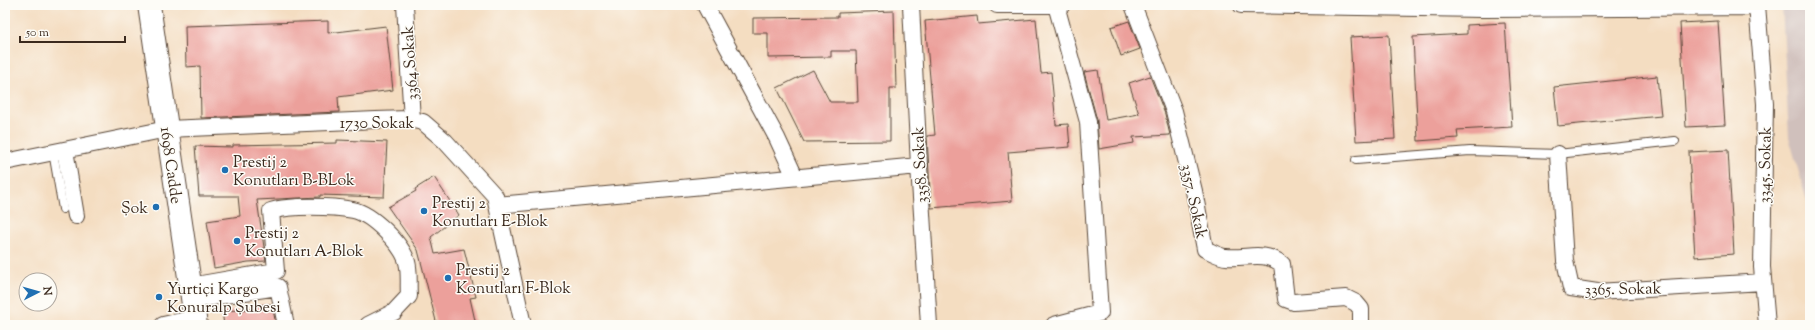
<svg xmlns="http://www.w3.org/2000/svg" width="1815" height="330" font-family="'Sorts Mill Goudy',serif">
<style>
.industrial{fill:#d0c0bc}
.building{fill:#eca09b}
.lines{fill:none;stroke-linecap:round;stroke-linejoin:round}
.lane-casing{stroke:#574536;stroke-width:10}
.street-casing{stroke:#574536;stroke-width:18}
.secondary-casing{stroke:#574536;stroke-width:24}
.lane{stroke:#fff;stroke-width:8}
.street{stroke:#fff;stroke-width:16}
.secondary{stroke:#fff;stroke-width:22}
.poi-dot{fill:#1f6fb2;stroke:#fdfcf7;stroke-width:1.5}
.labels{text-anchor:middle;stroke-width:3;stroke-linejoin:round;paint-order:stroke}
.street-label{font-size:16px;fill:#3b2a1e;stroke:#fdfcf7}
.poi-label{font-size:16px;fill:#3b2a1e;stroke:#fdfcf7;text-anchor:start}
</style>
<rect width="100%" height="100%" fill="#fdfcf7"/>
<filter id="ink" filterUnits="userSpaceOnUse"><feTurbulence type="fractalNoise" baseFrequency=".025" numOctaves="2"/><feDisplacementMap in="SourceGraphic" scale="8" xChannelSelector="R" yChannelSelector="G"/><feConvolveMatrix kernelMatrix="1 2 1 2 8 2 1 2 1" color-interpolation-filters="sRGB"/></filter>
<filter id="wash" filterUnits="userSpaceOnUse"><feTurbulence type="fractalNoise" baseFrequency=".012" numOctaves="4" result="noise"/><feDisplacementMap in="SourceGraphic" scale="16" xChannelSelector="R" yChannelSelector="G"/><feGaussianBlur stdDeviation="0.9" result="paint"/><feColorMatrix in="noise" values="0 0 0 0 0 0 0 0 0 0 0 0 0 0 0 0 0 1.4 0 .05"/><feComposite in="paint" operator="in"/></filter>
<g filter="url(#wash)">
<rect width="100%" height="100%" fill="#f4ddc1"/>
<!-- industrial -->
<path class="industrial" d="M1782,5H1810V212L1789,137Z"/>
<g id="blocks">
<!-- building -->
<path class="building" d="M894,11L896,88H890V141L804,142L777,88L813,70L830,102H858L856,51H831V57L768,58V33H753V18L838,17V13Z
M977,16L978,24L1036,19L1041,73L1051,72L1056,125L1068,124L1070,147L1008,152L1012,201L931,208L927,136L935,135L925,21Z
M328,21V33L386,26L393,90L338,97L339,112L201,118L200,66L186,67L185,26Z
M1129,21L1140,49L1121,56L1111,27Z
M1718,21L1725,125L1686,127L1680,23Z
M1505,23L1512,127L1457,130L1458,138L1418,141L1413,37L1467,34V25Z
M1389,35L1395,139L1356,141L1350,37Z
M1098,70L1106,120L1139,114L1129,83L1150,76L1165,114L1170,135L1133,137L1134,143L1099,149L1097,120L1084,72Z
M1657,76L1661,116L1558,126L1554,87Z
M337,140L387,142L384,197L320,195V197L257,200L266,261L248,262L214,268L207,221L240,216L238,196H199L195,146L233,147V145L337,143Z
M1728,150L1734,254L1695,257L1689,152Z
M434,177L459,215L431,237L435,254L464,249L476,297L470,298L476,325H437L418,250L388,207L416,191L415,189Z
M272,304L276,325H224L222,311L256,309L255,305Z"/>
</g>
</g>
<g filter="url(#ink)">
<use href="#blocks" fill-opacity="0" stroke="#574536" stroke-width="1"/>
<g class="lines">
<defs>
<path id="lane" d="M53,152L63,209
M1356,160L1470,151L1558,154L1675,141"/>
<path id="street" d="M405,5L412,120
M705,5L777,138L795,177
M911,5L919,166L929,325
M997,5H1062
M1133,5L1174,111L1194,191L1205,249C1212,252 1220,257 1226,257C1248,259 1262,250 1282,264L1286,299L1294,302L1346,298L1356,303L1361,309V325
M1241,5L1483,9L1757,7
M1757,5L1765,104L1762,267L1767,325
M65,150L76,216
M1558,154L1565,261L1571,288L1597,292L1763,282
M5,162L167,129L376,120L408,119L423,122L445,141L495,196L523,325
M497,205L919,166
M190,286L276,271L271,211C290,205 333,206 353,210C372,214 402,244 407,262C410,272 408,285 409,296L394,312L368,325
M192,300L278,287L286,325
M163,325L195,318
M1054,325L1100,313L1088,122L1056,5"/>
<path id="secondary" d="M149,5L196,325"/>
</defs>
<!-- lane casing -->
<use href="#lane" class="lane-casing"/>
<!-- street casing -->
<use href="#street" class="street-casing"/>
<!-- secondary casing -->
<use href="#secondary" class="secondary-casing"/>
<!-- lane -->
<use href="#lane" class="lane"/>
<!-- street -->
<use href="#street" class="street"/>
<!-- secondary -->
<use href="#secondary" class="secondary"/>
</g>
</g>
<!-- markers -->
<g class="poi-dot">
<circle cx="225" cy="170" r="4"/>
<circle cx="156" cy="207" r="4"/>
<circle cx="424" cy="211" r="4"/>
<circle cx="237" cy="241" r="4"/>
<circle cx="448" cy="278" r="4"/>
<circle cx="159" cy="297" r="4"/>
</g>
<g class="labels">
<!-- street labels -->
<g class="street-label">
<text transform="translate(409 63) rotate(-94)" y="6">3364 Sokak</text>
<text x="377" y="128">1730 Sokak</text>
<text transform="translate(172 165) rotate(82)" y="6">1698 Cadde</text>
<text transform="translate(919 165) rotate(-93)" y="6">3358. Sokak</text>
<text transform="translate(1764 165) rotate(-89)" y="6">3345. Sokak</text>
<text transform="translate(1195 201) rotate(78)" y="6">3357. Sokak</text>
<text transform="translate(1623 288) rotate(-1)" y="6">3365. Sokak</text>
</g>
<!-- poi labels -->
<g class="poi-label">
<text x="233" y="167">Prestij 2<tspan x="233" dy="18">Konutları B-BLok</tspan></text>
<text x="432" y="208">Prestij 2<tspan x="432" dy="18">Konutları E-Blok</tspan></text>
<text x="148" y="213" text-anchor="end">Şok</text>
<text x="245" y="238">Prestij 2<tspan x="245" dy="18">Konutları A-Blok</tspan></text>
<text x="456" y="275">Prestij 2<tspan x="456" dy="18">Konutları F-Blok</tspan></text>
<text x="167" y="294">Yurtiçi Kargo<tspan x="167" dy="18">Konuralp Şubesi</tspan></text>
</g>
</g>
<!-- margin -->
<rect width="1815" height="330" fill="none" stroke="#fdfcf7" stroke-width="20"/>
<!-- north arrow -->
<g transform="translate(38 292) rotate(84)"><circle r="19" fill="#fdfcf7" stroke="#afa8a0"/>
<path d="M0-3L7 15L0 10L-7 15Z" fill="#1f6fb2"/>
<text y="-6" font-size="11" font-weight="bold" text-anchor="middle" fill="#3b2a1e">N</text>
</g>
<!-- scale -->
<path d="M20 36v6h105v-6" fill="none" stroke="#3b2a1e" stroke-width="2"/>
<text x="26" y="36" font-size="12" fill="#3b2a1e" stroke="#fdfcf7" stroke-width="3" paint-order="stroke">50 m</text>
</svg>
